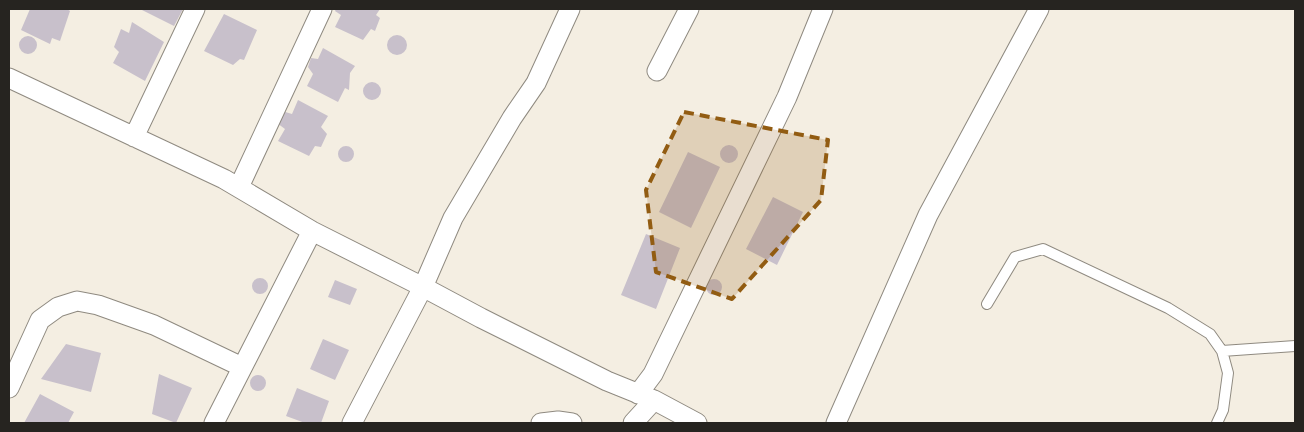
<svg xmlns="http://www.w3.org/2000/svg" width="1304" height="432" font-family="'Fira Sans Condensed',sans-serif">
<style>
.building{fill:#c8c0cb}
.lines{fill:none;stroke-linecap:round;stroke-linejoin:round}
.service-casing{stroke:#8f8a80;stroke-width:12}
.minor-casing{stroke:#8f8a80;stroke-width:21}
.service{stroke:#fff;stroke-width:10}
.minor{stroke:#fff;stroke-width:19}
.marked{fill:#925c12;fill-opacity:0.2;stroke:#925c12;stroke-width:4;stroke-dasharray:10 6;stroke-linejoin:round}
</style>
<rect width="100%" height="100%" fill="#f4eee2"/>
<!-- building -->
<path class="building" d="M30,9H67L70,11L60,41L52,38L50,44L21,30Z
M140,9H183L174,26Z
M336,9H380L376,15L380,18L375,31L371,29L363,40L335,27L341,15L335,11Z
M224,14L257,30L244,60L240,59L233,65L204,51Z
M132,22L164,42L145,81L113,63L119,52L114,47L121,29L129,33Z
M387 45a10 10 0 1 1 20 0a10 10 0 1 1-20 0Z
M19 45a9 9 0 1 1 18 0a9 9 0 1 1-18 0Z
M323,48L355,66L350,73L349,90L345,88L338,102L307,86L313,74L308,67L311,58L318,59Z
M363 91a9 9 0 1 1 18 0a9 9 0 1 1-18 0Z
M298,100L328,116L321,127L327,134L321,147L315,146L309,156L278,141L285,129L277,123L282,111L292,114Z
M720 154a9 9 0 1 1 18 0a9 9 0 1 1-18 0Z
M338 154a8 8 0 1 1 16 0a8 8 0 1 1-16 0Z
M688,152L720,167L691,228L659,212Z
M773,197L803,212L777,265L746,249Z
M646,234L680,248L656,309L621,295Z
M252 286a8 8 0 1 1 16 0a8 8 0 1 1-16 0Z
M706 287a8 8 0 1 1 16 0a8 8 0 1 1-16 0Z
M335,280L357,289L350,305L328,297Z
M323,339L349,350L335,380L310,369Z
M66,344L101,353L91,392L41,379Z
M159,374L192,388L176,423L152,414Z
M250 383a8 8 0 1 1 16 0a8 8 0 1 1-16 0Z
M297,388L329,401L321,423H305L286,416Z
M40,394L74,412L68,423H24Z"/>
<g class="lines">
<defs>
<path id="service" d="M987,304L1015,257L1043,249L1168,308L1210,334L1222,351L1228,373L1223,410L1217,423
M1222,351L1295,346"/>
<path id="minor" d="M657,71L689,9
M9,78L224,179L312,231L423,287L453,218L512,118L536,83L570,9
M134,137L195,9
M239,187L322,9
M9,388L40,320L58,307L77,301L98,305L154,325L242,367
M638,394L653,374L787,97L823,9
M214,423L312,231
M352,423L423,287L481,318L607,381L654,400L697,423
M541,423L558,421L572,423
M633,423L654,400
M836,423L928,215L1039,9"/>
</defs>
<!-- service casing -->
<use href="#service" class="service-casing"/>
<!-- minor casing -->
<use href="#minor" class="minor-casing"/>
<!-- service -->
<use href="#service" class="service"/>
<!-- minor -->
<use href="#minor" class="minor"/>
</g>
<!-- marked area -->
<path class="marked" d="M684,112L828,140L821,200L732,299L656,272L646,190Z"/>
<!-- border -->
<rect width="1304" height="432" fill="none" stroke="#262420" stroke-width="20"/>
</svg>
